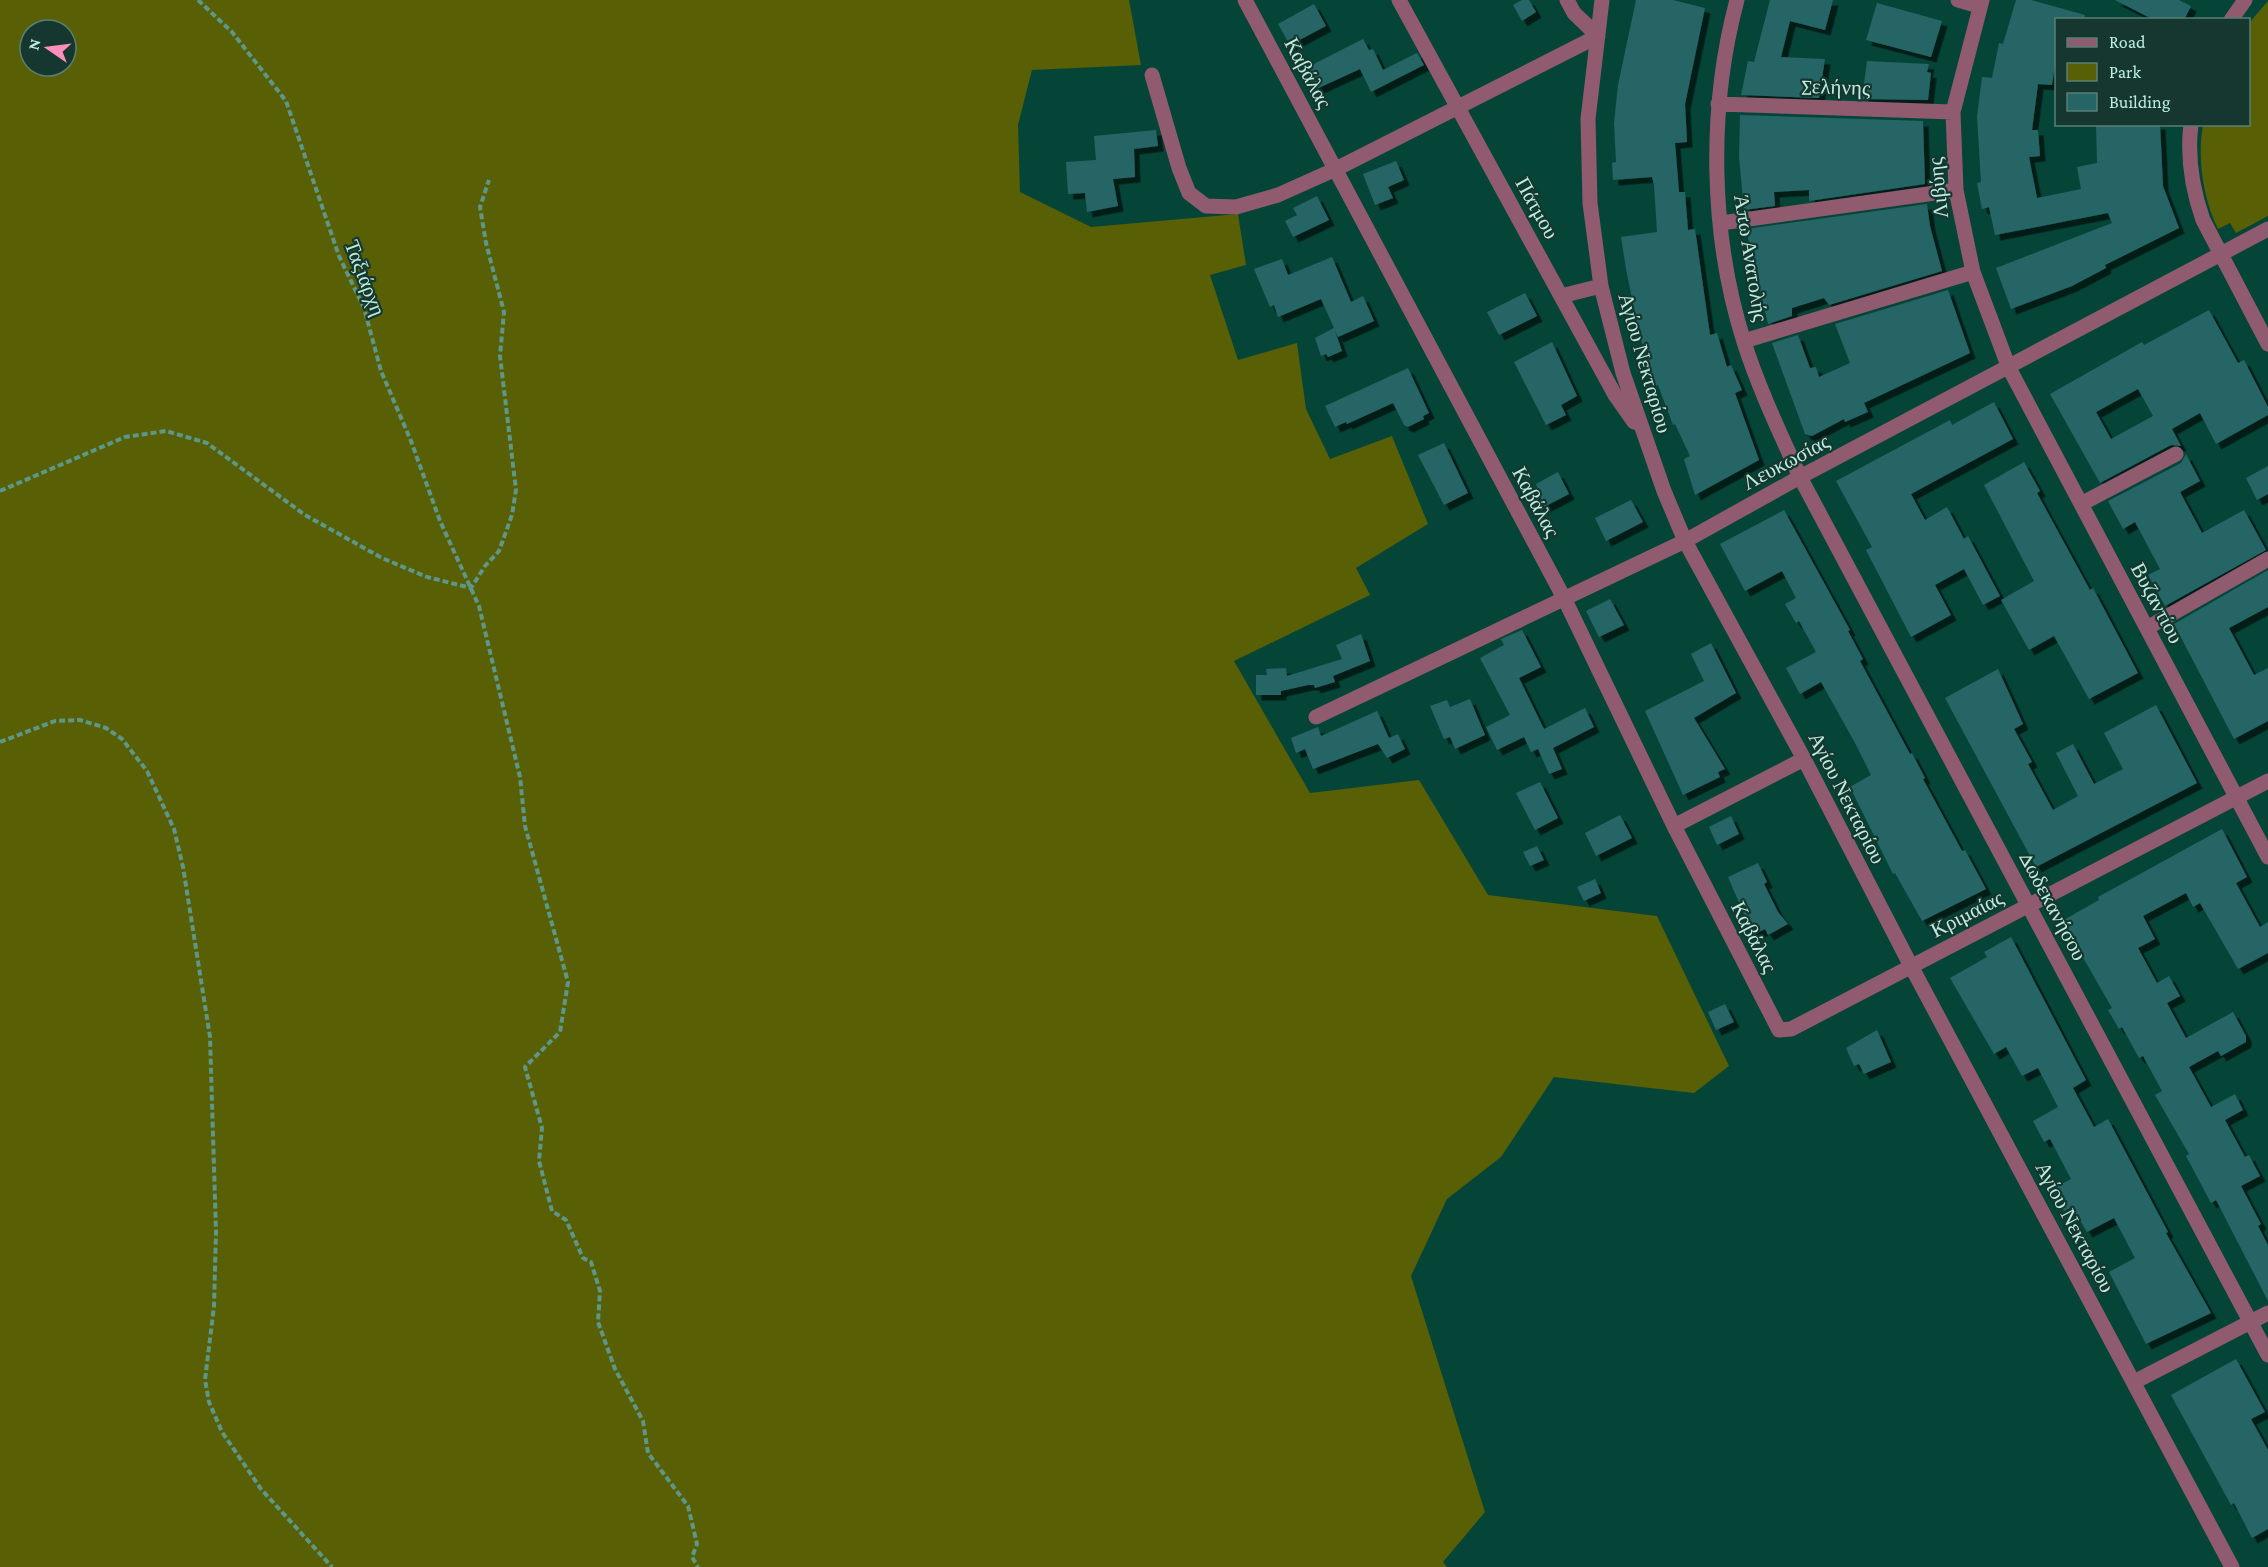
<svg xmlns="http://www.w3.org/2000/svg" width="2268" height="1567" font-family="'Crimson Pro',serif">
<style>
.green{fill:#585f04;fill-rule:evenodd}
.building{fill:#266565;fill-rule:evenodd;filter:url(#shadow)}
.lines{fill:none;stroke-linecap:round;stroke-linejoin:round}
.path{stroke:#5d9789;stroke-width:4;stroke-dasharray:6 3;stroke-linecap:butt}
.minor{stroke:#905a6f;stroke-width:15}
.labels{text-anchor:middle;stroke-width:4.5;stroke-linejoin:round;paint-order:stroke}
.street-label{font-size:21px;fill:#bcedde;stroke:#16372f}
</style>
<defs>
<filter id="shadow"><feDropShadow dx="5.5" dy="5.5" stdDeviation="0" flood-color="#0009"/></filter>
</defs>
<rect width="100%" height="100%" fill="#044538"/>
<!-- green -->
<path class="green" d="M0,0H1129L1141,65L1032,70L1018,125L1020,192L1091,227L1238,214L1246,265L1210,275L1238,360L1297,343L1306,409L1330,459L1392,436L1428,524L1356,568L1370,595L1234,661L1310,793L1419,780L1488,895L1657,916L1729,1066L1694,1093L1554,1077L1501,1157L1447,1199L1411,1276L1485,1512L1443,1562L1447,1567H0ZM30,30H66V66H30Z
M2268,1V216L2236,233L2230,223L2218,229C2203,198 2197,158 2203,125L2248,124L2249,23Z"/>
<!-- building -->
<path class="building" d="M1522,0H1529L1536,12L1522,21L1513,5Z
M1636,0H1673L1705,8L1685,104L1687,142L1675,143L1679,192H1685L1688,230L1695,229L1710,335L1717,333L1727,367L1731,365L1742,390L1735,393L1759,460L1695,495L1684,459L1690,456L1675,424L1673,425L1658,385L1655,386L1640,337L1626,269L1621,237L1657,232L1654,185L1652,177L1613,180L1612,163L1616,162L1614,123L1618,85Z
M1770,0H1833L1825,30L1790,21L1781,57L1825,59L1819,98L1741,95L1748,61L1754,62Z
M2016,0H2031L2085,15L2084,20H2056V58L2052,85L2038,84L2032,130H2038L2040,156L2029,157L2037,198L2081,189L2077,167L2097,163L2096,124H2160L2163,186L2179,228L2105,265L2106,268L2072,286L2011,309L1996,268L2112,223L2108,213L1995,235L1989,207L1982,209L1977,183L1981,182L1977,117L1982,77L1992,78L1999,43L2003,44Z
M2115,0H2179L2191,6L2184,20H2154Z
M1877,3L1942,21L1931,57L1866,40Z
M1314,4L1326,26L1290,45L1278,24Z
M1363,39L1369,50L1373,49L1383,70L1417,53L1424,65L1371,92L1360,69L1312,91L1304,75V69Z
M1867,61L1929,64L1927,72L1931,73L1928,100L1862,99Z
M1740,115L1923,121L1925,184L1809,201V190L1774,192L1775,206L1744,210L1739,157Z
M1156,130L1158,146L1134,149L1135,177L1113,179L1118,206L1087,212L1085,193L1068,194L1066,162L1096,160L1094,136Z
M1396,161L1404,180L1388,187L1393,198L1375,205L1363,174Z
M1317,196L1329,220L1293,237L1285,221L1297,215L1293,208Z
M1927,204L1930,226L1942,271L1829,305L1824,298L1792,308V316L1768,324L1746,229Z
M1332,257L1351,302L1363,296L1374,321L1338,337L1321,299L1278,317L1274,305L1270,307L1254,269L1282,259L1288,275Z
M1948,290L1970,353L1864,403L1868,412L1845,422L1844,419L1812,436L1805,434L1772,343L1798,335L1810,368L1816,367L1819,377L1850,363L1835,324Z
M1525,293L1537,316L1499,335L1487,312Z
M2209,310L2238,363L2244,360L2268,407V415L2216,444L2200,413L2172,429L2181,446L2171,445L2100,483L2050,394L2142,342L2144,345ZM2138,389L2153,416L2111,439L2096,412Z
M1334,328L1342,351L1328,357L1326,354L1321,356L1315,338Z
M1552,342L1577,396L1561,405L1566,415L1546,425L1514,362Z
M1408,368L1429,413L1423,416L1424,419L1408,427L1404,425L1393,403L1347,424L1346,422L1335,427L1325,406Z
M1994,402L2013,439L1911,494L1925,520L1947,507L1964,539L1968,536L2000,596L1983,605L1964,569L1935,585L1951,615L1911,637L1866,550L1872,547L1836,481L1950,420L1952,425Z
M1444,443L1468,493L1444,505L1418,455Z
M2186,454L2200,481L2180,492L2202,533L2244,510L2266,550L2165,606L2148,575L2160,569L2135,522L2123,529L2108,501L2181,463Z
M2024,462L2040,491L2037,493L2090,590L2093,588L2138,673L2089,699L2054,636L2029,650L2001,600L2034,581L1984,485Z
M2268,466V494L2257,500L2246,478Z
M1558,472L1569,494L1544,507L1536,484Z
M1631,500L1643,522L1606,541L1595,518Z
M1784,510L1850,630L1848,631L1863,659L1860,661L1910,754L1912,753L1925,778L1923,779L1962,851L1965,850L1986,889L1922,921L1895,873L1893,874L1850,787L1871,775L1855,743L1821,682L1800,694L1786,668L1816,652L1799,621L1796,623L1785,604L1796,598L1782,571L1745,591L1720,544Z
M2268,570V607L2229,628L2254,675L2268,668V721L2234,739L2174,624Z
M1610,599L1624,625L1599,637L1586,611Z
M1522,630L1541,667L1519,678L1544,729L1585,708L1594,727L1553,748L1562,769L1549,774L1538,749L1531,752L1524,737L1497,750L1486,727L1510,715L1480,658L1504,645L1501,639Z
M1361,634L1370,661L1333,676L1335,682L1315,688L1314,685H1308L1281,691V695H1256V675H1267L1266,669L1286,668L1287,676L1342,659L1336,645Z
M1711,643L1736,693L1694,718L1725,769L1718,772L1720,777L1683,795L1645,711L1704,681L1691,654Z
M1998,669L2023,724L2014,729L2032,762L2028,764L2053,810L2078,796L2056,753L2073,744L2094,784L2123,769L2104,733L2156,705L2197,783L2036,867L1945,698Z
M1470,699L1485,735L1455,749L1450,737L1444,739L1430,706L1447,700L1450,707Z
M1377,711L1389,738L1398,734L1405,749L1387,758L1378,744L1313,769L1305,749L1296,753L1291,738L1318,727L1321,736Z
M1540,782L1558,818L1535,830L1516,793Z
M1620,815L1632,838L1596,856L1585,833Z
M1731,816L1739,834L1717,845L1709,827Z
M2222,829L2247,877L2236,883L2260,927L2268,922V953L2238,969L2200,903L2193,907L2186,893L2143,916L2155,939L2138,948L2157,983L2169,976L2180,996L2167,1003L2186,1038L2233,1012L2246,1036V1042L2221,1056L2218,1051L2189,1067L2211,1107L2235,1094L2243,1110L2225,1120L2245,1157L2249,1155L2260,1176L2241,1186L2261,1224L2258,1226L2268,1245V1301L2216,1200L2211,1203L2186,1156L2189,1154L2155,1095L2162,1091L2143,1056L2139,1058L2122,1027L2119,1029L2108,1010L2112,1008L2062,921L2099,900L2098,897Z
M1537,846L1544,860L1530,866L1523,852Z
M1758,863L1767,882L1764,884L1778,912L1788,924L1768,935L1765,929L1753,935L1728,877Z
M1595,879L1601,893L1584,901L1577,887Z
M2011,937L2086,1080L2073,1088L2094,1127L2108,1119L2168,1232L2166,1233L2211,1313L2146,1344L2109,1272L2135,1258L2114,1218L2087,1232L2072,1207L2064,1211L2052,1189L2071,1179L2050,1139L2044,1142L2033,1121L2058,1107L2038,1068L2022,1076L2006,1047L1994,1054L1950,978L1987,957L1984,952Z
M1725,1004L1734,1022L1716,1030L1708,1012Z
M1877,1030L1891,1062L1864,1074L1859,1064L1854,1066L1846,1048Z
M2236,1359L2265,1412L2251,1419L2268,1450V1529L2252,1538L2234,1503L2231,1505L2171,1395Z"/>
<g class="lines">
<!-- path -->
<path class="path" d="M198,0L232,32L286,101L339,256L364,308L381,371L411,441L440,521L479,606L520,777L525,826L568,982L560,1032L525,1067L542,1128L539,1161L552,1211L566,1220L583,1258L591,1262L600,1291L598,1322L615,1369L643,1421L648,1453L688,1506L697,1544L692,1557L698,1567
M0,491L125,437L166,431L207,443L305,515L382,558L427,577L471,588L485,566L499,551L512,515L516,490L500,356L504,312L486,243L480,207L489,180
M0,742L55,721L80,720L106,728L122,739L147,771L174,829L183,867L210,1037L216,1232L214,1306L205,1380L209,1402L222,1432L261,1489L332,1567"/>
<!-- minor -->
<path class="minor" d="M1245,0L1565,600L1674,826L1779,1030L1791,1029L2268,781
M1399,0L1615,395L1634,422
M1602,0L1588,119L1590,203L1601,286L1623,373L1664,491L1685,541L1804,759L1911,966L2232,1567
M1737,0C1708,108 1710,235 1744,342C1759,389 1780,433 1800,477L2268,1355
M1958,0L1979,6
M1982,0L1953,112L1956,190L1973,272L2009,368L2268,857
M2231,20L2245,0
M1152,75L1179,168L1189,193L1206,206L1236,207L1278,195L1336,169L1598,36L1574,13L1567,0
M1718,104L1953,112
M2191,124C2187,157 2192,189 2203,220L2268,344
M1721,223L1956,190
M1561,296L1601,286
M1744,341L1973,272
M2081,504L2176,454
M2147,628L2268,559
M1316,717L1685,541L1800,477L2268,229
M1674,826L1804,759
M2134,1382L2268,1313"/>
</g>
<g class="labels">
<!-- street labels -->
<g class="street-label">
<text transform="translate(1308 73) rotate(62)" y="7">Καβάλας</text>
<text transform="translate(1836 87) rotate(2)" y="7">Σελήνης</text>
<text transform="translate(1938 188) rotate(-96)" y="7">Λιβύης</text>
<text transform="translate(1537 208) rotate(61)" y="7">Πάτμου</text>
<text transform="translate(1751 258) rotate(81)" y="7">Άπω Ανατολής</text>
<text transform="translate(365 278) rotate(69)" y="7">Ταξιάρχη</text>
<text transform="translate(1645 363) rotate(74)" y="7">Αγίου Νεκταρίου</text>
<text transform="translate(1786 462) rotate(-28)" y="7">Λευκωσίας</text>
<text transform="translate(1536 502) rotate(62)" y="7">Καβάλας</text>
<text transform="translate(2157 603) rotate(62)" y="7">Βυζαντίου</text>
<text transform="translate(1847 798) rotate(63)" y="7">Αγίου Νεκταρίου</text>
<text transform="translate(2053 906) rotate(62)" y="7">Δωδεκανήσου</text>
<text transform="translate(1967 914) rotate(-27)" y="7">Κριμαίας</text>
<text transform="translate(1754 937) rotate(63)" y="7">Καβάλας</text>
<text transform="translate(2075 1227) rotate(62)" y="7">Αγίου Νεκταρίου</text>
</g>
</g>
<!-- legend -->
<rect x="2055" y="18" width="195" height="108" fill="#16372f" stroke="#588075" stroke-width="1.5"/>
<rect x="2067" y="38" width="30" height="9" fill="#905a6f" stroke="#588075" stroke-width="1.5"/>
<text x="2109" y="48" font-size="18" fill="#bcedde">Road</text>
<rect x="2067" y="63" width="30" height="18" fill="#585f04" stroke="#588075" stroke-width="1.5"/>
<text x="2109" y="78" font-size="18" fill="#bcedde">Park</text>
<rect x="2067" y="93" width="30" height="18" fill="#266565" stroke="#588075" stroke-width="1.5"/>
<text x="2109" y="108" font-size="18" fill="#bcedde">Building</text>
<!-- north arrow -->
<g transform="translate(48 48) rotate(284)"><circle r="28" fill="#16372f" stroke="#588075" stroke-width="1.5"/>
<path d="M0-4.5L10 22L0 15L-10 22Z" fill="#fe8ebc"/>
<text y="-9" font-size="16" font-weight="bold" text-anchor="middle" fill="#bcedde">N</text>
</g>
</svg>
